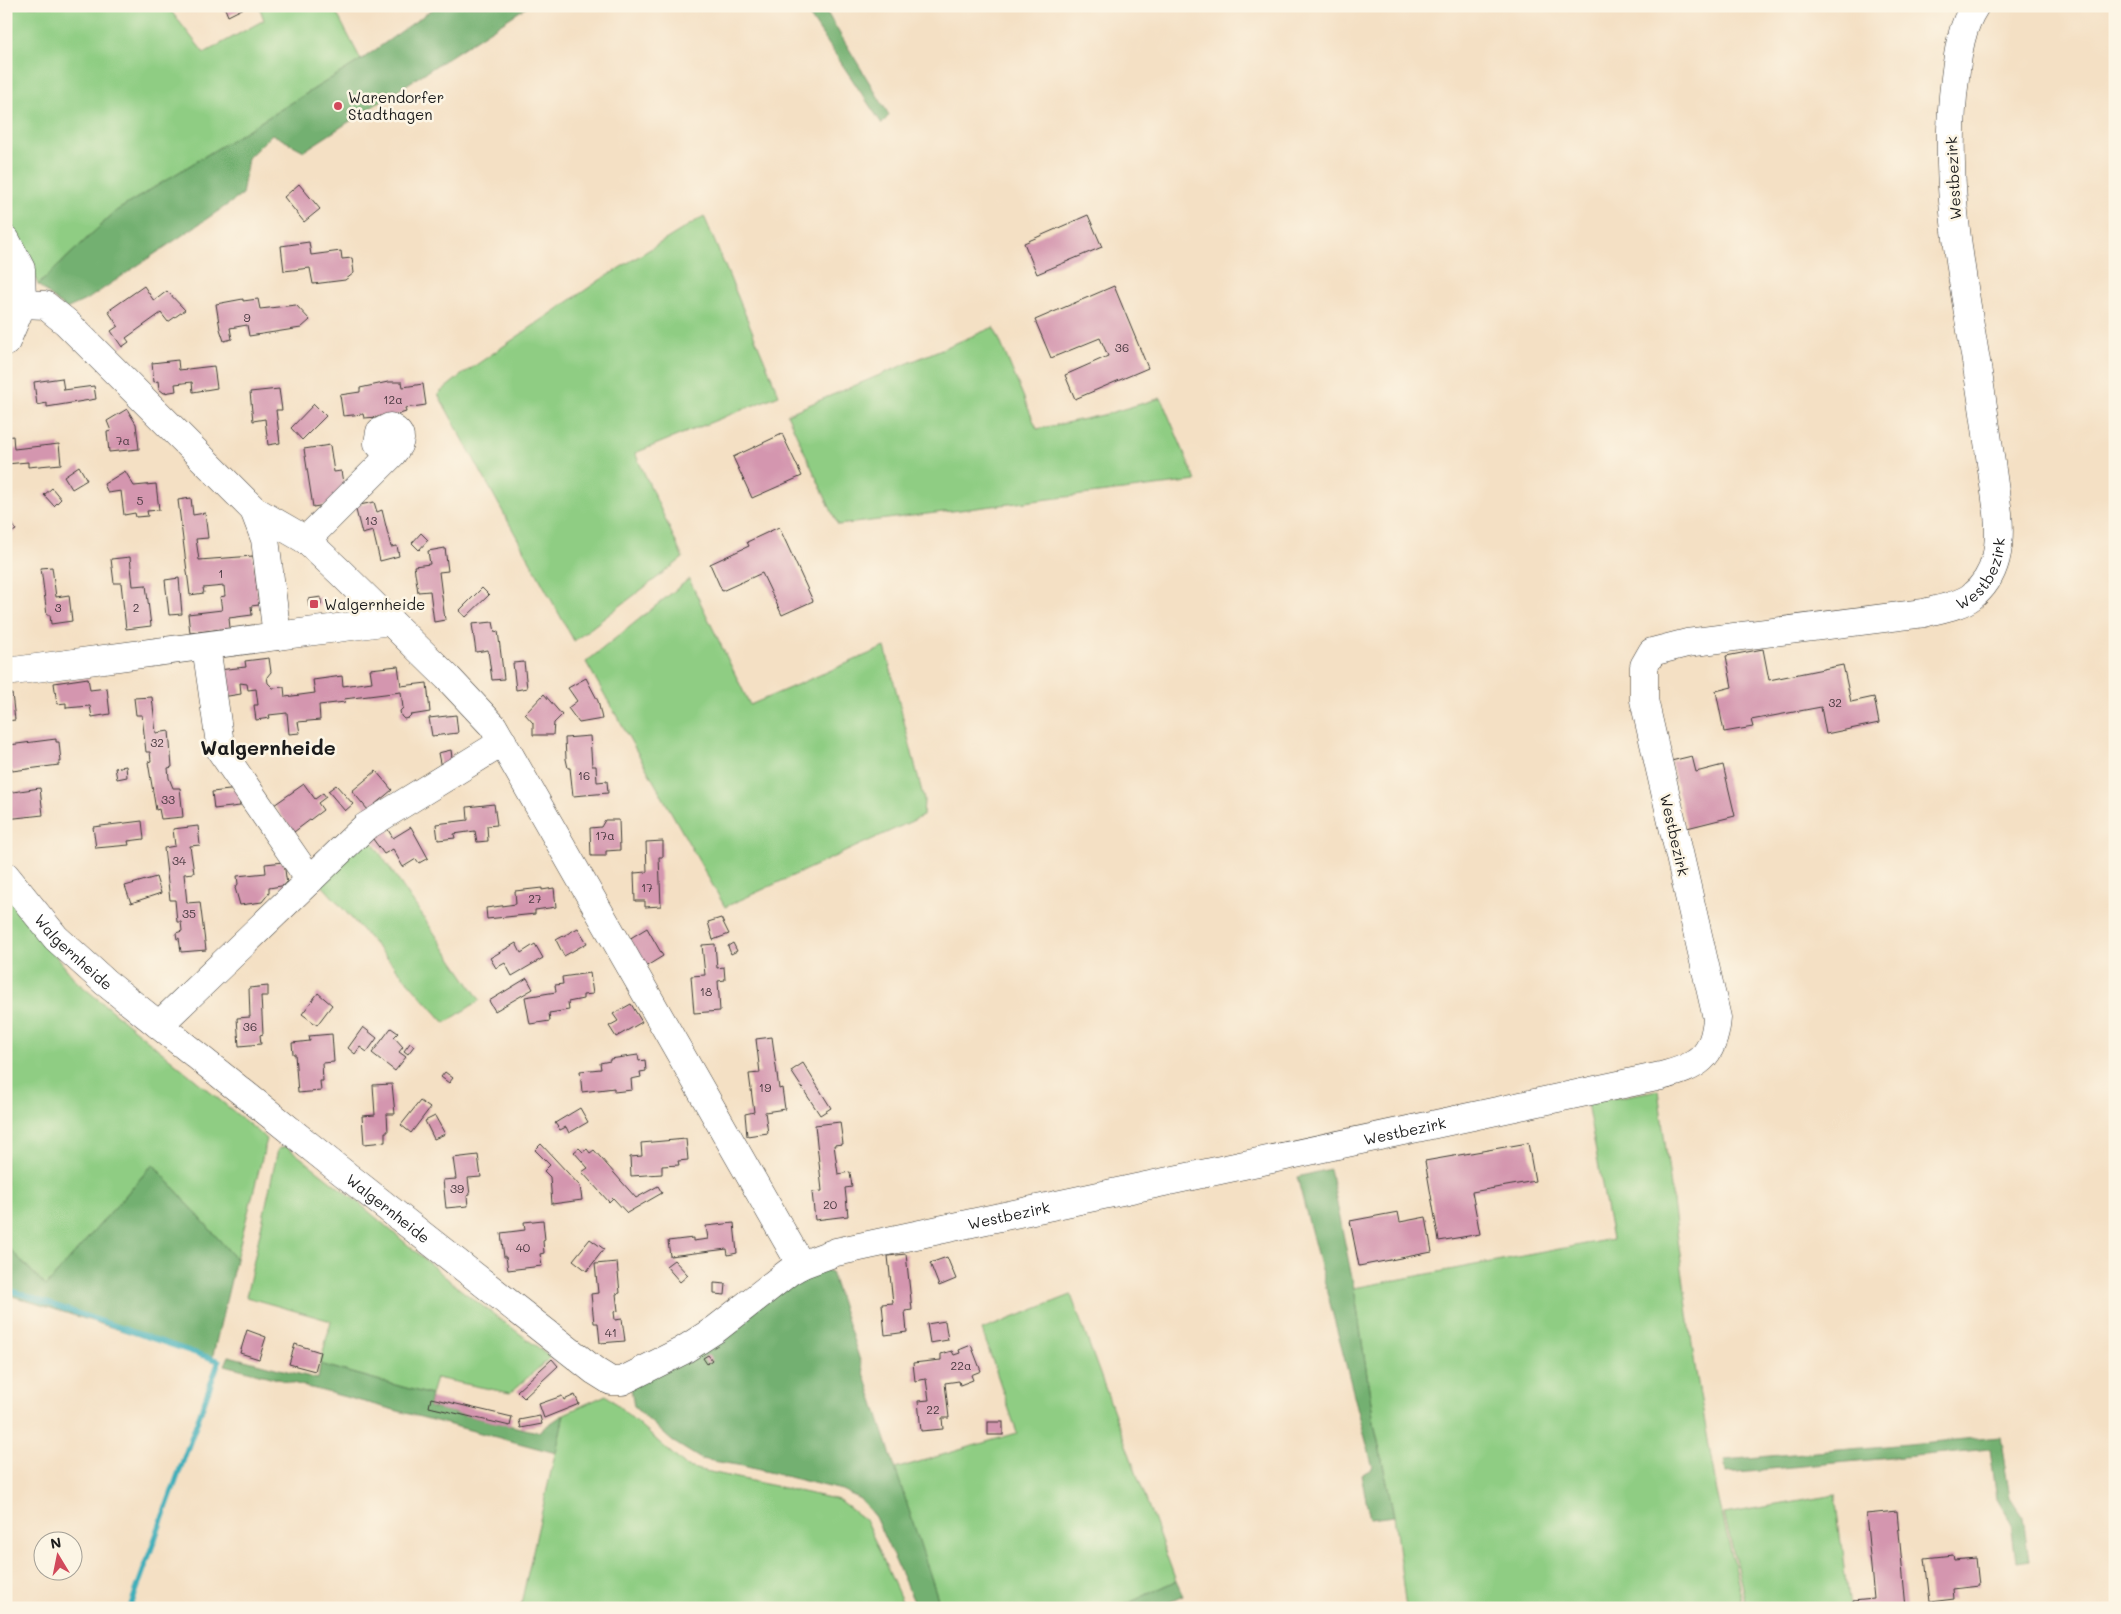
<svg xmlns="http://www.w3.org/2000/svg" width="2121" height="1614" font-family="Mali,sans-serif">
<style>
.green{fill:#8fcd83;stroke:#567450}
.forest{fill:#73b071;stroke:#486646}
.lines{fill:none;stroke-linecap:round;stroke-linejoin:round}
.stream{stroke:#3fafba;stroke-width:5.5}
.building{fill:#d496af}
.minor-casing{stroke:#3c3935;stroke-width:29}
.minor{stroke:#fff;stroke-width:28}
.poi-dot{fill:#d1495b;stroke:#fcf5e5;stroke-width:2}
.labels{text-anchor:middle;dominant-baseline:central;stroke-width:5;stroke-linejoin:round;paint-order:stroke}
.number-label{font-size:12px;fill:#4a3a41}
.poi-label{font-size:15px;fill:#1c1c1c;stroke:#fcf5e5;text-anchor:start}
.street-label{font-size:15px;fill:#1c1c1c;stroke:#fcf5e5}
.district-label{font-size:20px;font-weight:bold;fill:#1c1c1c;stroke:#fcf5e5}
</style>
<rect width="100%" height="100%" fill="#fcf5e5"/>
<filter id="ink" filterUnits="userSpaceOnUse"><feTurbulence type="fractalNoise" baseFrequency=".02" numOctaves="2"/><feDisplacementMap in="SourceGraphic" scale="10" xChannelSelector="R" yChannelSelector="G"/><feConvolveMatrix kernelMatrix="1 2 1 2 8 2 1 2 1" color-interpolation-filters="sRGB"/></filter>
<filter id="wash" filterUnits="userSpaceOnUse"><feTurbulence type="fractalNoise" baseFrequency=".0096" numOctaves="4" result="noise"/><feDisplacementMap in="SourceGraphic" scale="20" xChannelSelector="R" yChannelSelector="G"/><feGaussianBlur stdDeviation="1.12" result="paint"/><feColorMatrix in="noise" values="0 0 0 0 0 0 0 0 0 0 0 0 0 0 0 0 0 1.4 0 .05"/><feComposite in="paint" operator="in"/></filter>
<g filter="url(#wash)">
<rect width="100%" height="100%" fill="#f4e0c4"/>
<g class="green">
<path d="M15 6H167L204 53 264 20 259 6H333L361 60 116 211 38 285 31 265 6 214V12Z"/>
<path d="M704 216 779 395 635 453 683 558 574 641 438 394 460 376 600 280Z"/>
<path d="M994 327 1037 429 1103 415 1161 398 1196 481 838 525 787 414Z"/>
<path d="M689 579 750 705 885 647 924 800 923 816 725 907 586 662Z"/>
<path d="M368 836 480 1000 445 1023 320 883Z"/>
<path d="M6 895 77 982 267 1139 236 1259 153 1164 46 1286 6 1245Z"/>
<path d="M1658 1090 1695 1366 1717 1492 1744 1608H1406L1394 1516 1374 1423 1354 1288 1612 1239 1587 1103Z"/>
<path d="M286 1146 360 1204 457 1287 551 1357 510 1393 436 1378 431 1395 320 1364 331 1321 246 1297 278 1149Z"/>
<path d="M1071 1295 1176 1581 1118 1608H941L895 1469 1017 1433 982 1330Z"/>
<path d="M606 1395 687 1467 839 1500 866 1521 905 1608H520L564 1414Z"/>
<path d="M1835 1495 1849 1608H1747L1724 1514Z"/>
</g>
<g class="forest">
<path d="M437 6H528L304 151 272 134 248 158 242 195 88 299 66 309 38 285 116 211 361 60Z"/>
<path d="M803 6H823L889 115 882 124Z"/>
<path d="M153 1164 236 1259 212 1359 6 1294V1245L46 1286Z"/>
<path d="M1330 1169 1354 1288 1374 1423 1394 1516 1370 1519 1361 1475 1373 1468 1297 1177Z"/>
<path d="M815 1266 831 1272 941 1608H917L875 1517 860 1499 842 1490 743 1466 701 1459 672 1441 634 1407 631 1388Z"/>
<path d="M229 1356 318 1379 320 1364 431 1395 429 1407 538 1432 564 1414 556 1453 225 1365Z"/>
<path d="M2000 1436 2010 1498 2023 1518 2029 1561 2016 1563 2011 1523 1997 1499 1990 1449 1726 1473 1724 1460Z"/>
<path d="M1176 1581 1183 1596 1157 1608H1118Z"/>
</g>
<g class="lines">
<path class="stream" d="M6 1289 219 1361 130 1608"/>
</g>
<g id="blocks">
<g class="building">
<path d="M224 6H248L228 16Z"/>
<path d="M299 184 320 209 304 222 284 197Z"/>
<path d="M1088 215 1102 247 1037 274 1024 243Z"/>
<path d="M309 242 311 255 341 251 342 259 352 258 354 273 345 280 313 284 310 268 284 271 281 246Z"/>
<path d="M144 286 154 301 167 291 185 310 168 322 161 313 126 338 129 342 122 347 111 331 118 326 108 311Z"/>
<path d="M1114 286 1148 368 1075 399 1065 375 1108 356 1100 338 1051 358 1035 320Z"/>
<path d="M243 299V301L258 299 260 309 296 305 310 320 301 328 249 336 247 325 230 328 232 339 224 341 220 329 216 304Z"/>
<path d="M178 360 179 370 214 366 217 388 193 392 192 382 175 384 176 391 164 393 159 389 158 381 154 382 152 363Z"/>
<path d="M62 378 64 390 94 386 96 399 47 407V403L37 405 34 382Z"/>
<path d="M388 382H402L403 387 423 384 426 405 405 408 406 412 393 416 364 418 363 414 343 416 340 395 360 392V388Z"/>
<path d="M279 389 282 410H276L280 443 268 445 265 419 253 421 250 392Z"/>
<path d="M314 404 326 416 302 440 291 428Z"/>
<path d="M127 409 136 424 139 449 109 452 107 432 111 431 107 421Z"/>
<path d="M782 434 802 476 752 498 733 457Z"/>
<path d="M13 436 14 449 59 444 61 464 28 467V462L6 464V437Z"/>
<path d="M330 445 334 472 341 471 345 494 338 503 313 507 304 449Z"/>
<path d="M79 466 87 480 72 489 64 476Z"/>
<path d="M125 471 134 486 156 484 159 510 147 511 148 516 136 517 135 513 124 515 121 491 108 493 104 484Z"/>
<path d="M52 488 61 499 54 506 44 495Z"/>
<path d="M191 498 193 515 205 513 208 538 196 539 199 560 253 556 259 605 251 606 252 615 229 618 230 628 190 633 188 614 222 610 220 597 225 596 224 586 203 588 204 593 190 595 178 500Z"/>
<path d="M374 502 377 512 382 510 391 547 397 546 399 556 380 561 373 531 362 534 355 506Z"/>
<path d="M12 523 16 530 7 535 6 527Z"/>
<path d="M779 527 813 601 782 615 762 573 722 591 710 564 749 546 747 542Z"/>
<path d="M421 533 428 540 419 550 412 543Z"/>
<path d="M445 548 448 571 439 572 445 620 434 622 430 591 418 592 414 566 430 564 428 551Z"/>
<path d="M130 557 133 586 146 585 151 626 126 629 121 583H114L111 559Z"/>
<path d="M52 567 56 597 69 595 72 621 51 624 50 615H47L41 568Z"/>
<path d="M179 578 182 614 169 615 165 580Z"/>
<path d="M482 588 489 595 466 617 459 611Z"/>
<path d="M321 597V605L309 607 308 599Z"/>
<path d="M493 622 495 632 498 631 504 679 492 680 488 650 476 652 472 624Z"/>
<path d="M1763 649 1769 680 1843 665 1851 702 1874 697 1879 723 1826 734 1821 707 1751 720 1753 727 1724 732 1716 691 1732 687 1726 656Z"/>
<path d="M269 658 271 672 267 677 268 683 273 688 284 687 285 697 315 693 313 680 342 676 343 686 372 682 370 669 398 666 401 686 427 683 430 712 411 715 408 718 404 719 401 716 400 711 403 708 401 692 344 699 345 702 319 705 320 720 298 722 300 733 289 734 287 713 269 715 270 718 256 720 254 705H258L256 689 248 690 247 684 240 683 241 694 222 697 218 670 246 667 245 661Z"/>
<path d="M524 662 527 688 516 690 513 663Z"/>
<path d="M88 678 90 690 107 688 110 714 92 717 90 706 66 708V703L57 704 54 683Z"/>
<path d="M586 678 598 701 602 719 579 723 568 708 577 701 568 688Z"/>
<path d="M6 694H12L15 720 6 721Z"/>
<path d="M544 694 562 715 554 723 553 735H533V723L525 714Z"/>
<path d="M152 697 156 733 169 731 172 767 168 768 169 778 173 788H180L183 817 161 819 159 809 156 810 148 762 151 761 150 752H146L142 715H136L134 698Z"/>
<path d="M456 715 458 733 432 736 429 718Z"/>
<path d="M590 736 592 766H596L597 782 607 781 608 793 573 796 570 768H568L566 759 565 738Z"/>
<path d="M56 739V742H59L61 762H59V765L12 771V768H10L7 748H10L9 745Z"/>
<path d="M451 750 453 766 441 768 438 753Z"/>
<path d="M1692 756 1696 772 1723 765 1735 816 1687 828 1671 761Z"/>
<path d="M126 766 127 777 117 779 115 768Z"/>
<path d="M376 771 392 790 368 810 352 791Z"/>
<path d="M304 784 315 799 323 793 326 797 318 803 323 810 294 832 274 805Z"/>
<path d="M336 785 353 804 345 811 328 791Z"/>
<path d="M40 788 43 815 6 819V793Z"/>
<path d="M238 789 240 806 214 809 212 792Z"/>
<path d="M494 804 497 825 487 826 488 841 477 842 475 831 454 834 455 838 438 840 436 824 468 820 467 807Z"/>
<path d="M605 820H619L620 850 606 851V856H591L590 828 601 827Z"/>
<path d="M142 821 144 839 128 841 129 845 96 848 93 827Z"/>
<path d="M385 825 393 838 411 827 428 858 419 863 416 859 403 867 393 849 384 854 370 835Z"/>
<path d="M198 826 200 845 190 846 194 873 184 874 187 903 200 902 206 950 181 952 179 938 177 939 176 933 182 931 181 922H177L175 900H170L164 848 175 846 173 829Z"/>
<path d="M663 841V857H659L661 906 645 907V901H635L634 873 647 872 646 842Z"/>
<path d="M284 862 287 885 269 888V893L262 902 240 905 235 888 238 884 237 876 266 873 265 864Z"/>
<path d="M156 877 161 893 131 903 125 886Z"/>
<path d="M542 888V890L554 888 556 907 535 910V914L487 919 486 908 516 904 515 891Z"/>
<path d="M721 918 729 934 713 940 708 922Z"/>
<path d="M578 928 587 943 564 956 556 940Z"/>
<path d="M647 928 663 956 645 967 629 939Z"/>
<path d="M516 943 521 953 535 944 543 958 512 976 505 963 496 968 490 958Z"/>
<path d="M733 943 737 951 731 954 728 946Z"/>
<path d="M715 944 717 968 724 967 725 980 718 981 720 1011 694 1013 691 976 705 975 702 945Z"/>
<path d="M590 973 593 994 583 995V999L568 1002 569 1010 549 1013 550 1021 530 1024 525 997 556 992 555 985 563 984 562 977Z"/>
<path d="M527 978 533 989 495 1011 489 1001Z"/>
<path d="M268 986V996H261L263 1034 260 1035 261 1044 239 1046 237 1018 250 1017 249 988Z"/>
<path d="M318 993 332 1005 317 1025 302 1014Z"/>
<path d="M631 1004 642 1022 616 1037 609 1026 618 1021 613 1014Z"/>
<path d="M363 1027 377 1038 367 1052 360 1047 355 1054 348 1048Z"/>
<path d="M391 1028 398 1033 394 1037 403 1047 399 1052 406 1057 395 1071 372 1053Z"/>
<path d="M332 1034 334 1062 322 1063 323 1081H320L321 1091 298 1093 295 1054H293L292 1043 310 1041 309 1036Z"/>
<path d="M772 1037 779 1089 782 1088 785 1109 765 1112 768 1133 747 1136 745 1114 754 1112 749 1074 760 1073 756 1039Z"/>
<path d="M410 1043 414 1046 408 1054 404 1051Z"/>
<path d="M638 1055 639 1061 645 1060 646 1071 640 1072 641 1077 631 1079 632 1090 614 1092V1088L582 1092 580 1071 601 1069 600 1063 610 1061V1059Z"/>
<path d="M803 1063 831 1108 820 1115 791 1071Z"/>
<path d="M445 1072 453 1078 449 1083 441 1077Z"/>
<path d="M392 1084 395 1114H387L388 1132H385V1142L364 1144 362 1116 375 1115 373 1085Z"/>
<path d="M420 1101 430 1108 411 1133 401 1125Z"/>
<path d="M580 1108 588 1122 569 1133 566 1127 560 1130 555 1123Z"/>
<path d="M435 1116 445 1134 434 1139 425 1121Z"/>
<path d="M840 1122 843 1144 834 1145 838 1174 850 1172 852 1187 845 1188 848 1216 815 1220 812 1192 822 1191 815 1125Z"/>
<path d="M686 1139 688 1160 678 1161 679 1165 662 1166V1174L631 1176 630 1157 642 1156 641 1143Z"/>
<path d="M1528 1143 1535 1181 1472 1192 1480 1234 1439 1241 1425 1161Z"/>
<path d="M541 1144 580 1186 582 1200 552 1204 550 1177 544 1171 550 1165 535 1150Z"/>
<path d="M579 1148 583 1152 587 1149 590 1153 594 1150 636 1198 658 1186 662 1193 627 1213 613 1198 609 1202 582 1172 588 1168 574 1152Z"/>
<path d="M478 1155 481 1177 468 1178 470 1195 467 1196 468 1206 446 1208 443 1180 456 1179 453 1158Z"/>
<path d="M1398 1212 1400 1222 1426 1217 1432 1252 1359 1266 1350 1221Z"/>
<path d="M543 1220 545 1240 543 1241 544 1253 540 1254 542 1266 508 1270 506 1257H504L501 1233 525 1230 524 1222Z"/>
<path d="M734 1223 737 1253 728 1255 727 1249 670 1256 668 1241 693 1238V1241L708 1239 706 1226Z"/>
<path d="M590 1239 604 1249 587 1271 573 1260Z"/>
<path d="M906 1254 912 1310 905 1311 907 1332 885 1335 882 1304 893 1303 888 1256Z"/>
<path d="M947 1257 956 1279 939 1286 930 1263Z"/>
<path d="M674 1260 688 1275 680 1282 666 1266Z"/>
<path d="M617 1262 620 1293 616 1294 618 1311 614 1312 615 1320 622 1319 625 1341 600 1343 598 1323H594L591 1294 598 1293 595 1264Z"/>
<path d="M714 1283 726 1284 725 1295 714 1294Z"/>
<path d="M945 1321 948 1340 930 1343 927 1324Z"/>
<path d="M247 1330 266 1337 259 1359 240 1353Z"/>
<path d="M295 1344 320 1352 315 1371 289 1364Z"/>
<path d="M971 1345 981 1371 971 1375 973 1380 960 1385 959 1381 945 1383 949 1418H942L943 1429 921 1431 918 1401 929 1400 926 1379 915 1381 913 1363 941 1360V1354L952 1351 954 1355 960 1353 959 1350Z"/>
<path d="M708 1355 712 1360 707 1364 703 1358Z"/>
<path d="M552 1359 558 1366 524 1398 517 1391Z"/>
<path d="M575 1395 579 1404 544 1418 539 1404 562 1396 564 1400Z"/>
<path d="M431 1398 512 1417 510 1426 429 1407Z"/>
<path d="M540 1416 542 1424 521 1428 519 1420Z"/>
<rect x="988" y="1422" width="15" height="13"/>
<path d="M1897 1511 1906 1608H1854L1853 1601 1874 1599 1866 1514Z"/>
<path d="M1953 1555 1954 1560 1976 1558 1979 1586 1953 1589 1954 1599 1930 1602 1925 1558Z"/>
</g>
</g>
</g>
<g filter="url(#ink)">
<use href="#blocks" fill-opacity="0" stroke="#3c3935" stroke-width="1"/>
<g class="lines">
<g class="minor-casing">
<g id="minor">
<path d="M6 240 21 269 22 304 6 342"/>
<path d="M22 304 45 305 66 322 254 510 306 540 340 572 448 678 493 726 801 1265"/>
<path d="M254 510 265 539 277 636"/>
<path d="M306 540 392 454C401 443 405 435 390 427L380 432 378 443 384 450 392 454"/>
<path d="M206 646 221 751 310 880"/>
<path d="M6 672 390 621"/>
<path id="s1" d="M6 876 56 938 105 982 332 1164 595 1371 611 1381H622L682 1351 716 1329 789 1272 801 1265 836 1252 1661 1076C1697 1067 1714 1058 1717 1018L1644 700V666L1652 652 1687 643 1924 613C1938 609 1959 606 1971 597 1998 576 2001 544 1998 513 1991 465 1985 416 1977 367 1961 269 1942 178 1955 78 1958 53 1961 27 1975 6"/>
<path d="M159 1025 365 827 503 742"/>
</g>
</g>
<use href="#minor" class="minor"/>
</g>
</g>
<g class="poi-dot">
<circle cx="338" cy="106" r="5"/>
<rect x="309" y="599" width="10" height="10" rx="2.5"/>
</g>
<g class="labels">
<g class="number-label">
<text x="247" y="317">9</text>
<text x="1122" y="347">36</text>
<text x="393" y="399">12a</text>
<text x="123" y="440">7a</text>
<text x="140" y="500">5</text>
<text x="371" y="520">13</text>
<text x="221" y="573">1</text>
<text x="58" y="607">3</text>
<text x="136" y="607">2</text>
<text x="1835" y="702">32</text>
<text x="157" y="742">32</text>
<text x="584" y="775">16</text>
<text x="168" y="799">33</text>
<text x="605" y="835">17a</text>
<text x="179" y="860">34</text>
<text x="647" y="887">17</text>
<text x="535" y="898">27</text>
<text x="189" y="913">35</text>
<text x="706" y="991">18</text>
<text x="250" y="1026">36</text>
<text x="765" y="1087">19</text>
<text x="457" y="1188">39</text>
<text x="830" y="1204">20</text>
<text x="523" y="1247">40</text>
<text x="611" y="1332">41</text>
<text x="961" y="1365">22a</text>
<text x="933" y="1409">22</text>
</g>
<g class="poi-label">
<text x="348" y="97">Warendorfer<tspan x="348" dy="17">Stadthagen</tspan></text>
<text x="324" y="604">Walgernheide</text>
</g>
<g class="street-label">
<text transform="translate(1953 178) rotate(-93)">Westbezirk</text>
<text stroke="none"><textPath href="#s1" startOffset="2712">Westbezirk</textPath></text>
<text transform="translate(1675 835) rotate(77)">Westbezirk</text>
<text stroke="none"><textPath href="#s1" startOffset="102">Walgernheide</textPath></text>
<text stroke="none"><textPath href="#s1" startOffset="1634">Westbezirk</textPath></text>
<text stroke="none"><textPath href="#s1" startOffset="508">Walgernheide</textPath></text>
<text stroke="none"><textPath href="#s1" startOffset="1229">Westbezirk</textPath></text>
</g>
<g class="district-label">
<text x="268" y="747">Walgernheide</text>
</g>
</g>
<rect width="2121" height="1614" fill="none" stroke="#fcf5e5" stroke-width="25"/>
<g transform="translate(58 1556) rotate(350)"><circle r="24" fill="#fcf5e5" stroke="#a29e95"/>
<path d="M0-4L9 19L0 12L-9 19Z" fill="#d1495b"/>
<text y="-8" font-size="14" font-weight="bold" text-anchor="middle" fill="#1c1c1c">N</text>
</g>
</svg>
